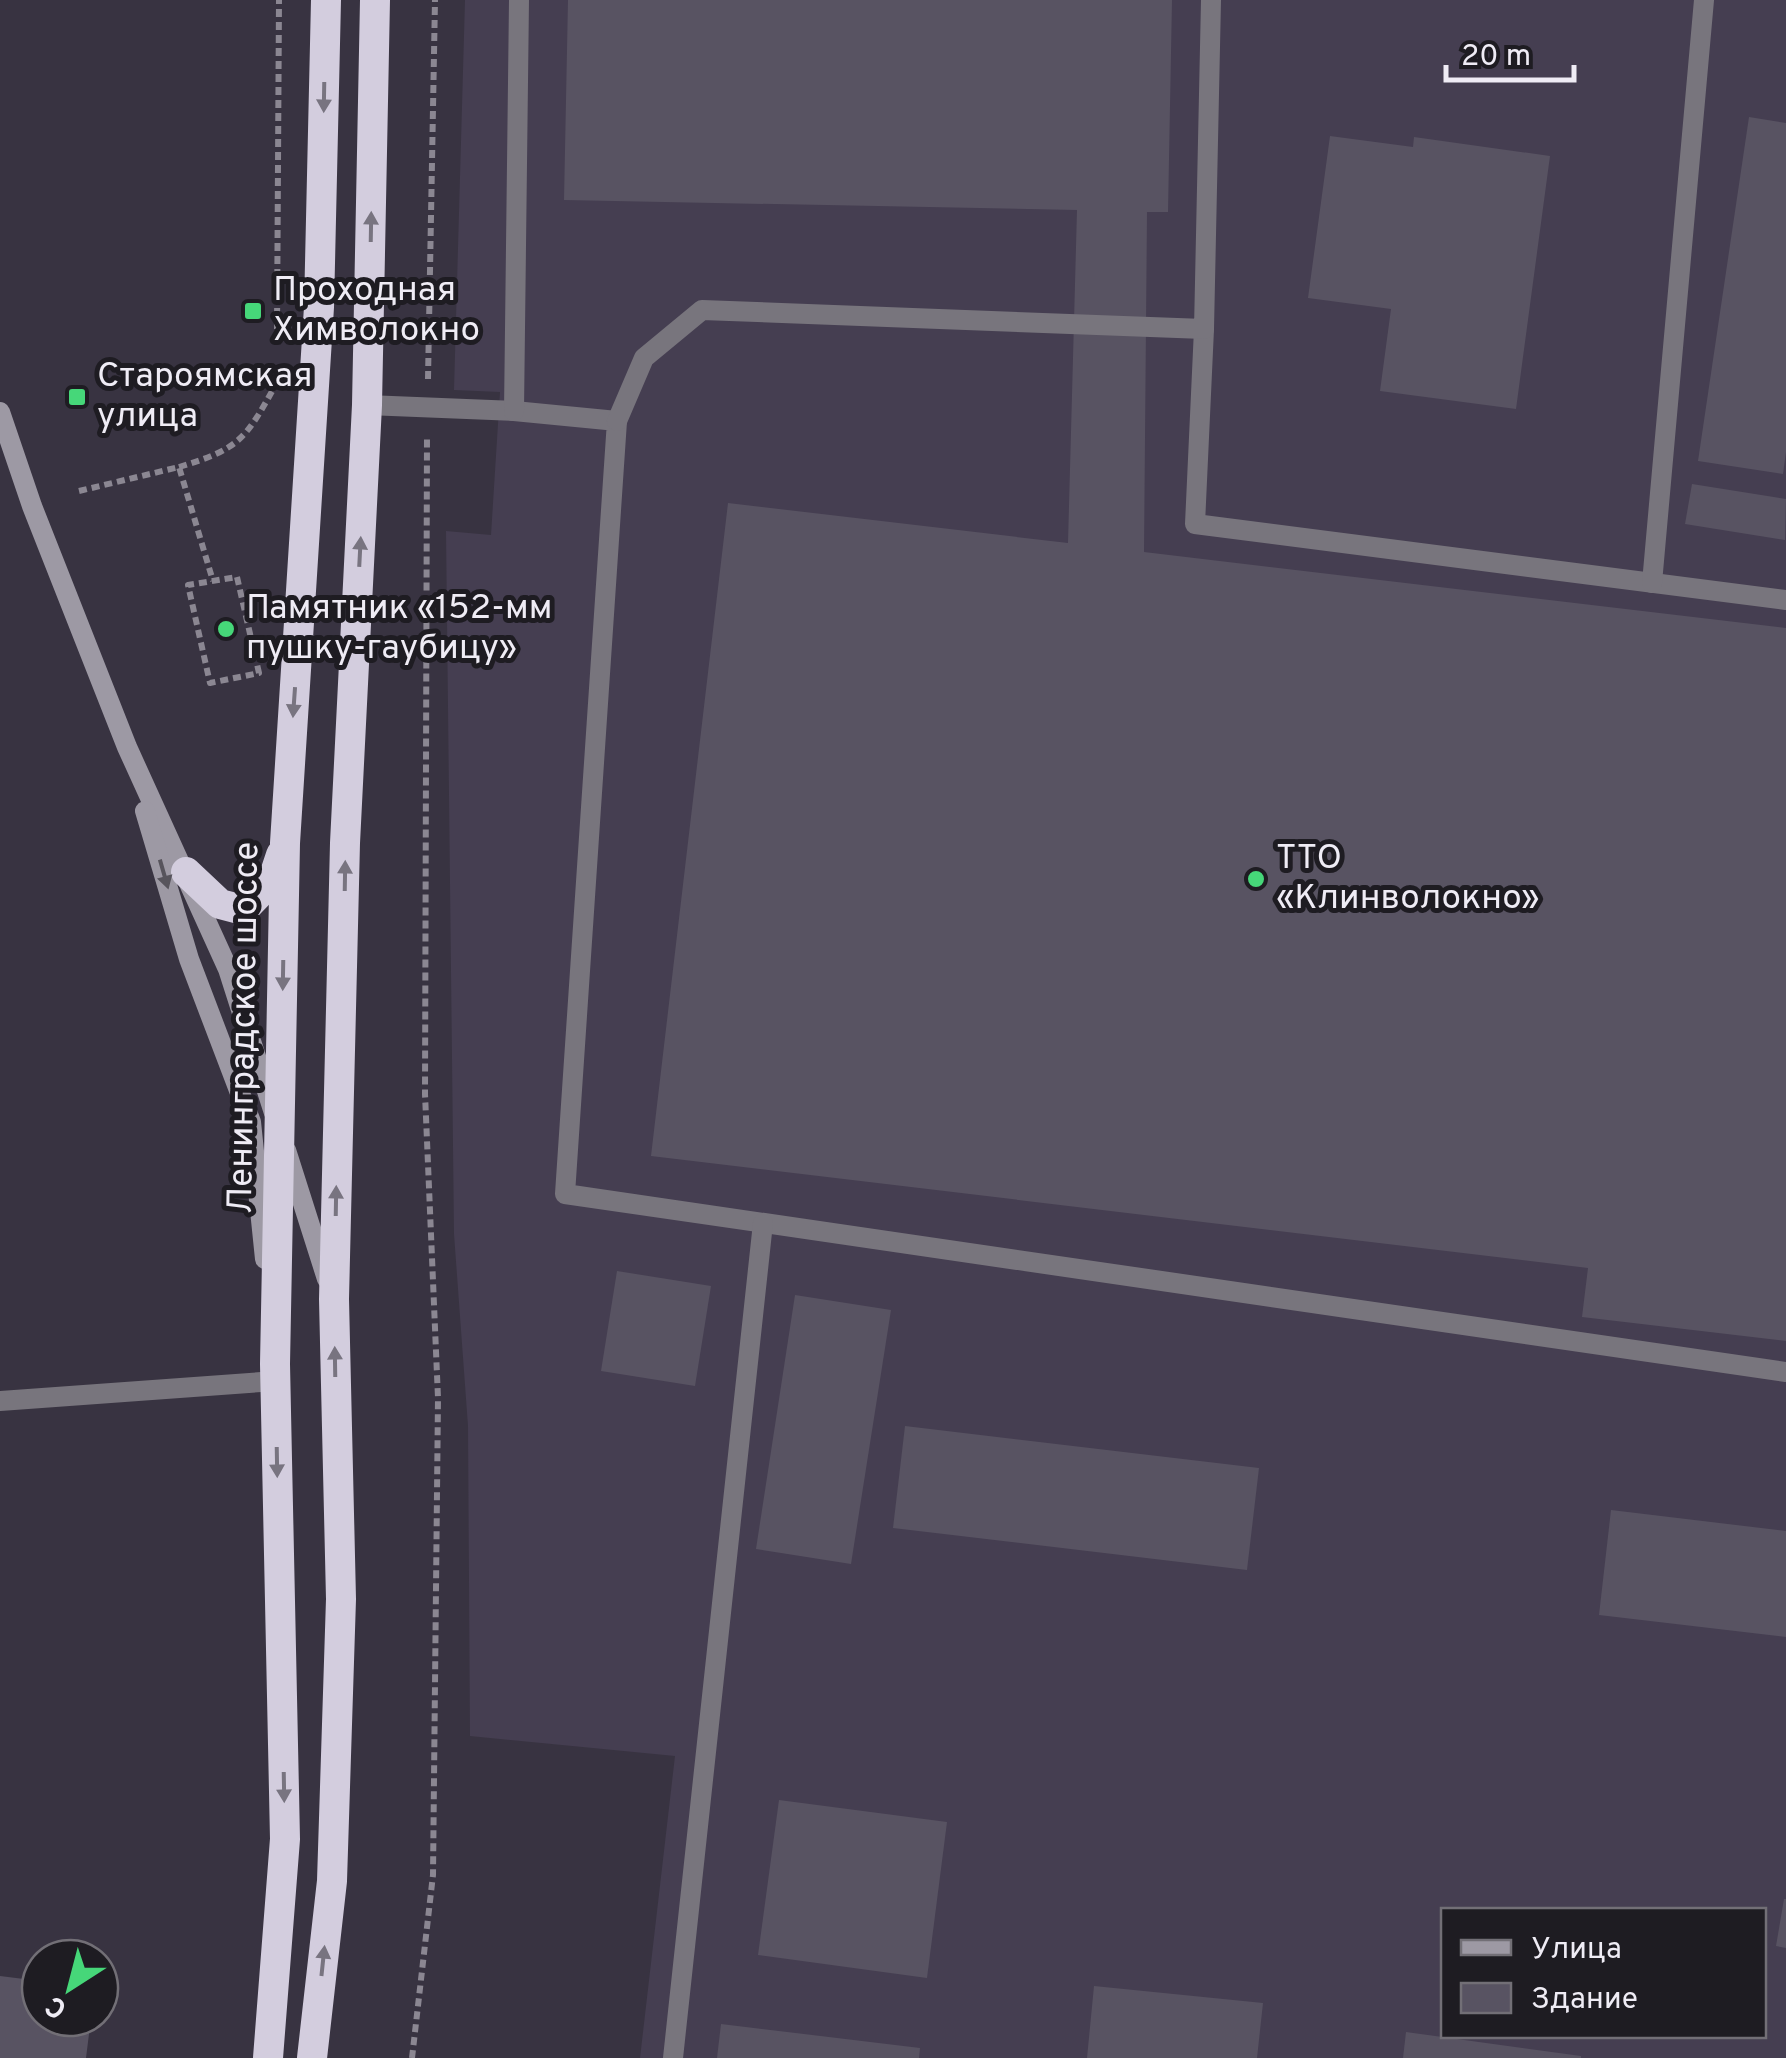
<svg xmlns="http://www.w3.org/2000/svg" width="1786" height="2058" font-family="Overpass,sans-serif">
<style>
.built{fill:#453e51;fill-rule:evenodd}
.building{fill:#585362}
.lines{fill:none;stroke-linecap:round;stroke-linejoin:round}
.path{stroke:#8b8792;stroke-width:6;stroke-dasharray:8 5;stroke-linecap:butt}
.lane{stroke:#78757d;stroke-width:20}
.secondary{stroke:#9d99a4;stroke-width:20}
.highway{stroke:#d3cdde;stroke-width:30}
.oneway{fill:#787480}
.oneway2{fill:#57545c}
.poi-dot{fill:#46d779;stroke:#1e1c22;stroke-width:4}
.labels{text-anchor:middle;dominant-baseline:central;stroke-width:10;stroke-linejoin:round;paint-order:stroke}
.poi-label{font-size:35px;fill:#efecf5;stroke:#1e1c22;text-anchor:start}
.street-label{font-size:35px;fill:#efecf5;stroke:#1e1c22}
</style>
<rect width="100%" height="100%" fill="#383341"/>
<path class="built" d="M465 0H1786V2058H640L675 1756 470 1736 468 1426 454 1234 446 531 491 535 500 392 454 390ZM1444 1910H1764V2036H1444Z"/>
<g class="building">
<path d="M568 0H1172L1168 212H1147L1144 552 1786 628V1341L1582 1317 1588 1268 651 1156 728 503 1068 543 1077 210 564 200Z"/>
<path d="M1749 117 1786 123V452L1783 474 1698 461Z"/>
<path d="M1330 136 1413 147 1414 137 1550 156 1516 409 1380 391 1391 309 1308 298Z"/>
<path d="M1692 484 1786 499 1785 540 1685 524Z"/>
<path d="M617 1271 711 1286 695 1386 601 1371Z"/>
<path d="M795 1295 891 1310 851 1564 756 1549Z"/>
<path d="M905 1426 1259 1468 1247 1570 893 1528Z"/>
<path d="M1611 1510 1786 1531V1637L1599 1615Z"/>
<path d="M779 1800 947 1822 927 1978 758 1955Z"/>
<path d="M1784 1899H1786V1948L1776 1946Z"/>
<path d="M0 1976 40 1981V2018H91L86 2058H0Z"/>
<path d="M1094 1986 1263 2003 1257 2058H1087Z"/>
<path d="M721 2024 920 2048 919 2058H717Z"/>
<path d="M1406 2032 1581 2056V2058H1403Z"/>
</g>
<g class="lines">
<g class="path">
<path d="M277 329 279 0"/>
<path d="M428 379 435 0"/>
<path d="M179 467C239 449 245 440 275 386"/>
<path d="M79 491 179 467 213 581"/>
<path d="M237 577 259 673 210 683 188 585Z"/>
<path d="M412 2058 433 1875 438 1398 425 1094 427 436"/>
</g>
<g class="lane">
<path d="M1204 329 1195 524 1786 600"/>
<path d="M367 405 514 411 617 421 565 1194 1786 1372"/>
<path d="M514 411 519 0"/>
<path d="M617 421 644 358 702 310 1204 329 1211 0"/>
<path d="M1652 583 1704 0"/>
<path d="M0 1401 276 1381"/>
<path d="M673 2058 763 1223"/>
</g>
<g class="secondary">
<path d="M0 412 32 506 127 747 228 969 274 1113"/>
<path d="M145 811 189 959 251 1122 265 1259"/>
<path d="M286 1150 327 1279"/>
</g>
<g class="highway">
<path d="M186 872 220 904 243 910 273 879 281 855"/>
<path d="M268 2058 285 1839 275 1364 285 843 319 307 326 0"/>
<path d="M312 2058 332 1881 341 1599 334 1299 345 843 367 405 375 0"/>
</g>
</g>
<defs><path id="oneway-solid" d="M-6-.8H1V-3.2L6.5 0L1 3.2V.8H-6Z" transform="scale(2.5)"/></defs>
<g class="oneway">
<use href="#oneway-solid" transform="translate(324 97) rotate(91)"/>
<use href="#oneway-solid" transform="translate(371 227) rotate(-89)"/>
<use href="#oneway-solid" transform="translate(360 552) rotate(-87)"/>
<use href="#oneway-solid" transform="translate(294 702) rotate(94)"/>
<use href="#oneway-solid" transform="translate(345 876) rotate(-89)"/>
<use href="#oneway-solid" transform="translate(283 975) rotate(91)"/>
<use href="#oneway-solid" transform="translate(336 1201) rotate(-89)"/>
<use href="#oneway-solid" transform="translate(335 1362) rotate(-91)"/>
<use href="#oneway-solid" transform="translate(277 1462) rotate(89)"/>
<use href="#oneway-solid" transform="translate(284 1787) rotate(89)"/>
<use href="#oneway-solid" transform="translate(323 1961) rotate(-84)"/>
</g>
<use class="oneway2" href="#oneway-solid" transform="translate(164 874) rotate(74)"/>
<g class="poi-dot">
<rect x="243" y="301" width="20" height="20" rx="5"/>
<rect x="67" y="387" width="20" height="20" rx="5"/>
<circle cx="226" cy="629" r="10"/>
<circle cx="1256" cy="879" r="10"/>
</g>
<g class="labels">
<g class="poi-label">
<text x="273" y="291">Проходная<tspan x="273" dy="40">Химволокно</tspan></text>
<text x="97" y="377">Староямская<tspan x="97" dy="40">улица</tspan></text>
<text x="246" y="609">Памятник «152-мм<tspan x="246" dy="40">пушку-гаубицу»</tspan></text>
<text x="1276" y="859">ТТО<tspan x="1276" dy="40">«Клинволокно»</tspan></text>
</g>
<g class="street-label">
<text transform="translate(245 1028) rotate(-89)">Ленинградское шоссе</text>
</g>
</g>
<rect x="1441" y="1908" width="325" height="130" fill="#1e1c22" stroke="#726f76" stroke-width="2.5"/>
<rect x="1461" y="1940" width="50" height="15" fill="#9d99a4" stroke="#726f76" stroke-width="2.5"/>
<text x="1531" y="1958" font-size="30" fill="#efecf5">Улица</text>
<rect x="1461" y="1983" width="50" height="30" fill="#585362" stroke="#726f76" stroke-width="2.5"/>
<text x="1531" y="2008" font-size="30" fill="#efecf5">Здание</text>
<g transform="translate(70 1988) rotate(216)"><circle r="48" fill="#1e1c22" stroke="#726f76" stroke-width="2.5"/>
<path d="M0-8L18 38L0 25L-18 38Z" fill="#46d779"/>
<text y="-15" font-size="28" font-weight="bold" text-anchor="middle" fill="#efecf5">С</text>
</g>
<path d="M1446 65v15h128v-15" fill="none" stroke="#efecf5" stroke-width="5"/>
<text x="1461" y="65" font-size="30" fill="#efecf5" stroke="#1e1c22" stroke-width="8" paint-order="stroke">20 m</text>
</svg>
